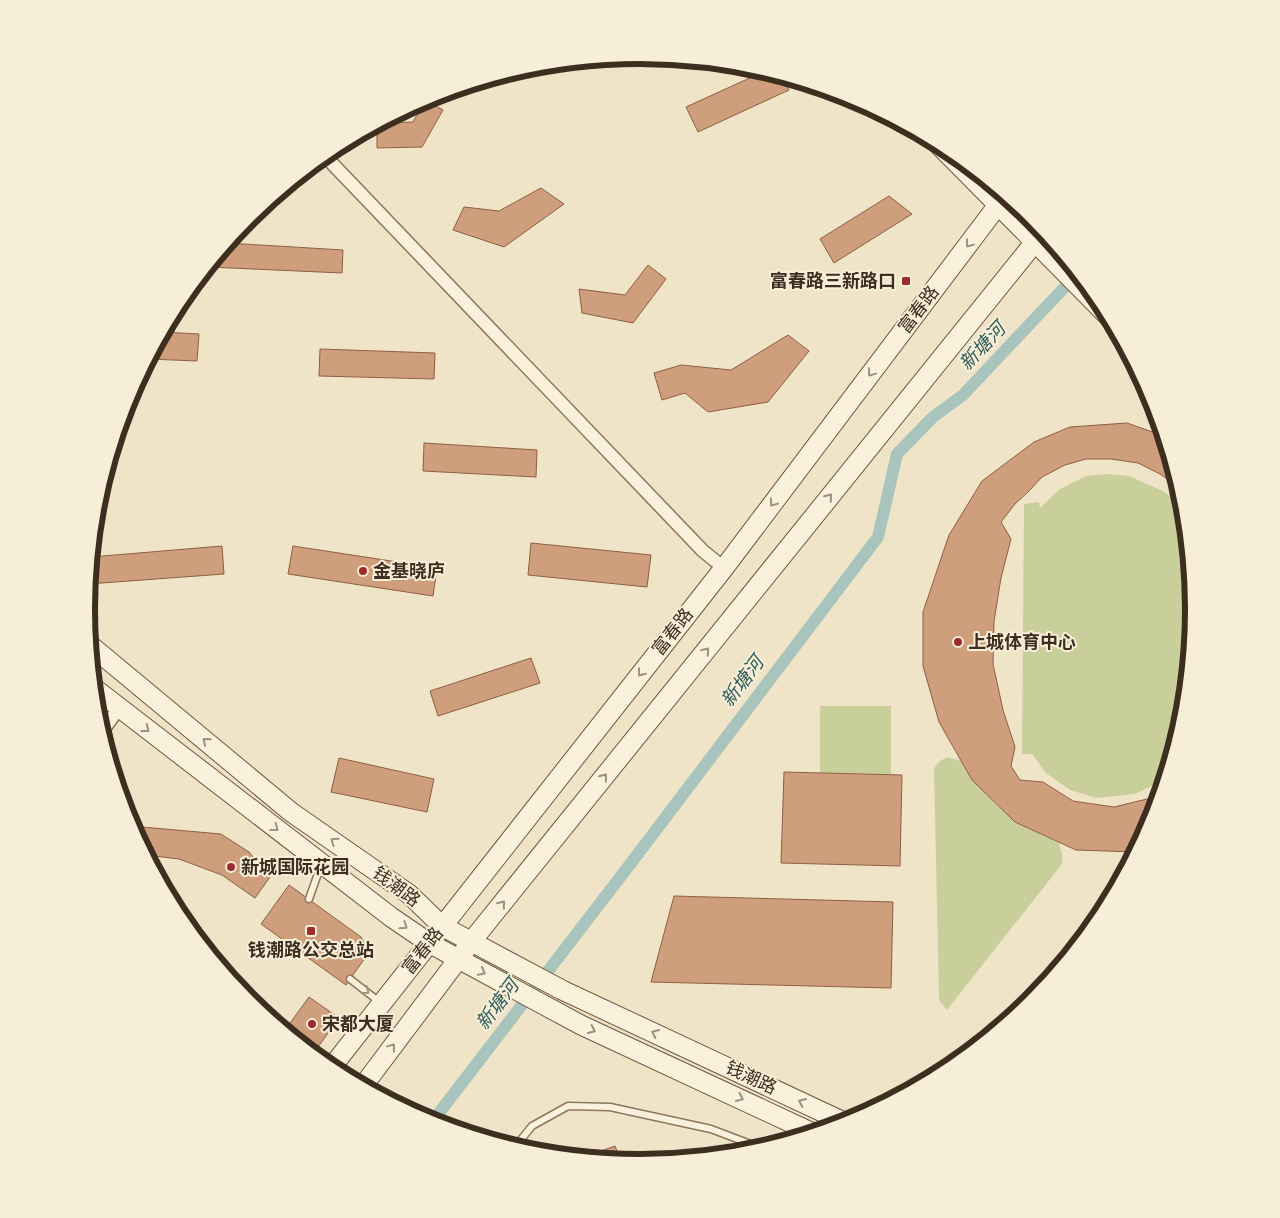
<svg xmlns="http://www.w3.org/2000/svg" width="1280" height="1218" font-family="Spectral,'Noto Sans SC',serif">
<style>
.green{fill:#c9cf9b}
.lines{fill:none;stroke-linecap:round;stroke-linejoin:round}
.canal{stroke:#a9c4bc;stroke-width:12}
.building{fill:#cf9f7d;stroke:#8d5f41}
.service-casing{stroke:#8d765c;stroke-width:9}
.minor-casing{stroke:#8d765c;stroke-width:15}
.secondary-casing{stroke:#6f573f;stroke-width:21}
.service{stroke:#faf1dc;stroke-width:6}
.minor{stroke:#faf1dc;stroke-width:12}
.secondary{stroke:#faf1dc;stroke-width:19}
.oneway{stroke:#9c907e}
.poi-dot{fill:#9e2a2b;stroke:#f7eed8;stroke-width:2}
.labels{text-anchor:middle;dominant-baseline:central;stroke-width:4;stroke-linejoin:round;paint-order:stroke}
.poi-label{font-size:18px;font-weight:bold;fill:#3d2e20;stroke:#f7eed8;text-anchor:start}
.street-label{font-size:18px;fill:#3d2e20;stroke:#f7eed8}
.water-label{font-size:19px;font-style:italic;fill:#2f5d5a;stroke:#f7eed8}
.rim{fill:none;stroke:#3d2e20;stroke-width:6}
</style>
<rect width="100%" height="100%" fill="#f0e4c8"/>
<g class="green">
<path d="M1107 474 1129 476 1163 491 1181 504 1184 510 1194 609 1183 717 1164 780 1135 794 1096 798 1070 790 1046 773 1032 754H1022L1024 504 1039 502 1040 508 1060 489 1086 476Z"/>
<path d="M820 706H891V774L820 773Z"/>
<path d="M947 757 961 761 972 780 1015 822 1059 843 1062 853V864L947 1010 939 1000 934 768 940 761Z"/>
</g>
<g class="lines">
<path class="canal" d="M432 1122 631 863 878 537 897 454 933 417 963 395 1076 275"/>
</g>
<g class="building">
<path d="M765 71 782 76 789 90 698 132 686 107Z"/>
<path d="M425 100 443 110 422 147 377 148V124L381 123 413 122Z"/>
<path d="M541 188 564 204 504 247 453 230 464 207 499 211Z"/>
<path d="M889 196 912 214 834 263 820 239Z"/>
<path d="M227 243 343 250 342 273 208 267Z"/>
<path d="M648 265 666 279 633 323 582 313 579 289 625 295Z"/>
<path d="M163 332 199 334 197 361 148 359Z"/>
<path d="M788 335 809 351 768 402 708 412 685 393 662 400 654 373 681 365 731 370Z"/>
<path d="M320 349 435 353 434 379 319 376Z"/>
<path d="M1127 423 1164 436 1179 487 1160 474 1138 463 1111 459H1086L1065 465 1042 477 1029 491 1015 504 1001 522 1011 539 1001 578 994 621 993 664 1003 710 1015 747 1011 766 1020 780 1043 782 1073 801 1114 807 1151 798 1161 789 1152 821 1136 852 1076 850 1015 822 972 780 939 722 923 666V612L949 535 982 481 1034 442 1070 427Z"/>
<path d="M424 443 537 450 536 477 423 471Z"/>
<path d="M531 543 651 555 647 587 528 575Z"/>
<path d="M222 546 224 574 88 584 91 557Z"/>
<path d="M293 546 437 568 433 596 288 574Z"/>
<path d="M531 658 540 683 438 716 430 691Z"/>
<path d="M339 758 434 779 427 812 331 792Z"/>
<path d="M784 772 902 775 900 866 781 863Z"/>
<path d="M131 826 221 834 249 852 270 877 255 898 222 875 179 859 146 855Z"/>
<path d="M289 885 361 937 365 945V958L346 985 261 924Z"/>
<path d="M674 896 893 902 891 988 651 982Z"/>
<path d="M309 997 339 1018 313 1054 285 1030Z"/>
<path d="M615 1146 621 1161 584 1157Z"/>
</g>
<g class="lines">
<g class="service-casing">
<g id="service">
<path d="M309 899 321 865"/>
<path d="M350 979 381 1003"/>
<path d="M515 1147 532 1126 568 1106 610 1107 711 1129 761 1148"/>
</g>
</g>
<g class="minor-casing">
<g id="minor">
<path d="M324 155 703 551 724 568"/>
<path d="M101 733 119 708"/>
</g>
</g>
<g class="secondary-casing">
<g id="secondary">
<path d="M936 142 1109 317"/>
<path d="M90 645 291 812 409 894 442 926 562 990 846 1123"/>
<path d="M94 688 391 917 429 943 581 1025 813 1133"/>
<path d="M331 1068 724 568 998 205"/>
<path d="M363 1086 471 942 1035 242 1036 222"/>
</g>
</g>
<use href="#service" class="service"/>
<use href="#minor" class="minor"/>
<use href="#secondary" class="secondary"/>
</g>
<defs><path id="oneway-chevron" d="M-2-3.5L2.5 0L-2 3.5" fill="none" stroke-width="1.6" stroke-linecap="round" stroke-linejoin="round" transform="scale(1.25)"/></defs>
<g class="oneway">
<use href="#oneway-chevron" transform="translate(969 244) rotate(127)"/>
<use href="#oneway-chevron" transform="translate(871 373) rotate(127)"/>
<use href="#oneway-chevron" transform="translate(829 497) rotate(-51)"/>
<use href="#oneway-chevron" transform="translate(773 503) rotate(127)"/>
<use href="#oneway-chevron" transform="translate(706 651) rotate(-51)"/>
<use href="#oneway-chevron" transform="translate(641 673) rotate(128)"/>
<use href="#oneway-chevron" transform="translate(146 729) rotate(38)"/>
<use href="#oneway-chevron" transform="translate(206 741) rotate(-140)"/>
<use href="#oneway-chevron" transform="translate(604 777) rotate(-51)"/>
<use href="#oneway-chevron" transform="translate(275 828) rotate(38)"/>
<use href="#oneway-chevron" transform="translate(334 841) rotate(-145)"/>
<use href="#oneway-chevron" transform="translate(502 904) rotate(-51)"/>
<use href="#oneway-chevron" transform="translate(404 926) rotate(35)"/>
<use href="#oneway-chevron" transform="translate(482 972) rotate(28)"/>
<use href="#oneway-chevron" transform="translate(366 991) rotate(36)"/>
<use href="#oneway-chevron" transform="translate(592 1030) rotate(25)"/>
<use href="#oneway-chevron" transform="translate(655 1033) rotate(-155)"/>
<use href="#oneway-chevron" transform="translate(392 1047) rotate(-53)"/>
<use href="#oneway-chevron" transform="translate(740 1098) rotate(25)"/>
<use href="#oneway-chevron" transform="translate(802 1102) rotate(-155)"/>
</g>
<g class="poi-dot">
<rect x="901" y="276" width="10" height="10" rx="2.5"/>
<circle cx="363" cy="571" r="5"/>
<circle cx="958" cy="642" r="5"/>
<circle cx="231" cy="867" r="5"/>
<rect x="306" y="926" width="10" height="10" rx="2.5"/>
<circle cx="312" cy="1024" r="5"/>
</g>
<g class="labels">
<g class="poi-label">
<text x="896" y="281" text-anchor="end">富春路三新路口</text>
<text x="373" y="571">金基晓庐</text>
<text x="968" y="642">上城体育中心</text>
<text x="241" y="867">新城国际花园</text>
<text x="311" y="950" text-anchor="middle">钱潮路公交总站</text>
<text x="322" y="1024">宋都大厦</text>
</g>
<g class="street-label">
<text transform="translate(919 310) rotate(-53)">富春路</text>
<text transform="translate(673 632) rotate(-52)">富春路</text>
<text transform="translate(396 887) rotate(37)">钱潮路</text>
<text transform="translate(423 951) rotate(-52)">富春路</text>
<text transform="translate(751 1078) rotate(25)">钱潮路</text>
</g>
<g class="water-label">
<text transform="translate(983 347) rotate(-47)">新塘河</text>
<text transform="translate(743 682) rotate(-53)">新塘河</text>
<text transform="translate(498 1005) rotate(-53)">新塘河</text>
</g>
</g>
<path d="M0 0H1280V1218H0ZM95 609a545 545 0 1 1 1090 0a545 545 0 1 1-1090 0Z" fill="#f7eed8" fill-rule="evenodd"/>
<path class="rim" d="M95 609a545 545 0 1 1 1090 0a545 545 0 1 1-1090 0Z"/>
</svg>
